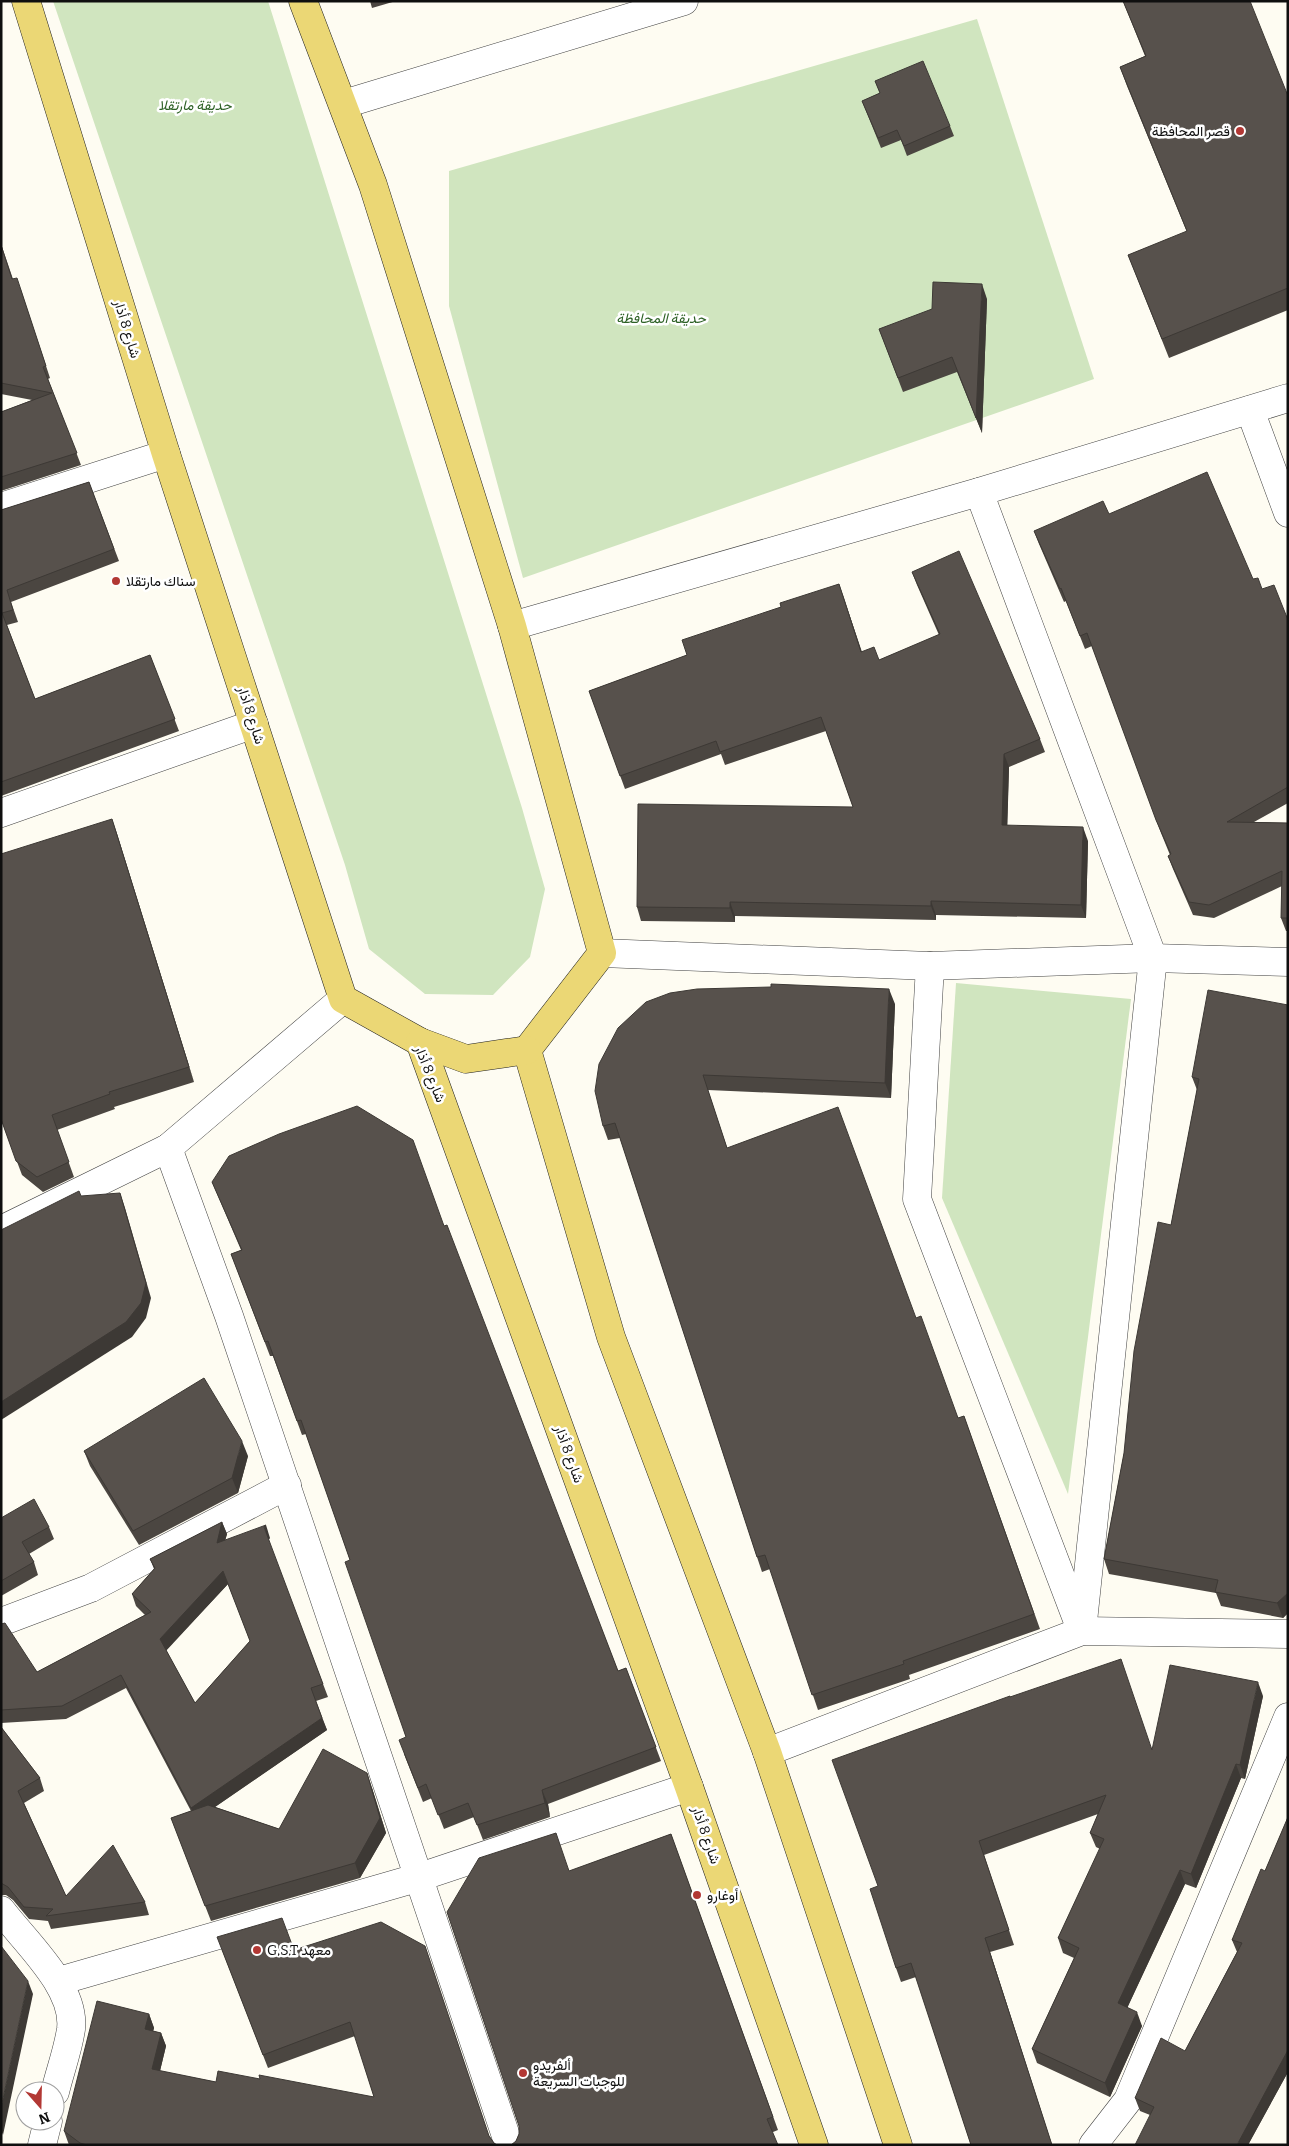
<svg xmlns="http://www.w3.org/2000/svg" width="1289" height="2146" font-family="Bitter,Vazirmatn,serif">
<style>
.green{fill:#d0e5bf}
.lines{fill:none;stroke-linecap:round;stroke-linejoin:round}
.minor-casing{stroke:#424242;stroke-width:29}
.major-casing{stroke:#202020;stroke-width:29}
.minor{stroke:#fff;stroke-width:28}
.major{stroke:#ebd775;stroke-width:28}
.wall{fill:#4b4641;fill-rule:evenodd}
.shaded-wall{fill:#3d3935}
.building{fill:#57514c;stroke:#3d3935;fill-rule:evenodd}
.poi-dot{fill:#b23834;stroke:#fff;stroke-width:2}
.labels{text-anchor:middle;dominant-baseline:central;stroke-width:5;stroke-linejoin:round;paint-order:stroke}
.park-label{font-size:14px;font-style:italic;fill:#2d6125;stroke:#fff}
.poi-label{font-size:14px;fill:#0f0f0f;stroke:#fff;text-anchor:start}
.street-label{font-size:14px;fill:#0f0f0f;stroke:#fff}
</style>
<rect width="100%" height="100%" fill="#fefcf2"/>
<g class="green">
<path d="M53 1H268L522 808 545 889 530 957 493 995 425 994 369 949 345 865Z"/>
<path d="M977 19 1094 379 523 578 449 306V171Z"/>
<path d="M956 983 1131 999 1068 1494 942 1198Z"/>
</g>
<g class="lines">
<g class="minor-casing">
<g id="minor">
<path d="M344 104 684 1"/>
<path d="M1250 410 1288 513"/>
<path d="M979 492 1153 958 1082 1631"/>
<path d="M1 507 166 454"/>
<path d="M512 626 979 492 1288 398"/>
<path d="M1 813 254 724"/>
<path d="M602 953 930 966 1153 958 1288 962"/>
<path d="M930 966 917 1199 1080 1627"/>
<path d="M168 1148 229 1316 509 2145"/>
<path d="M1 1230 168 1148 343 999"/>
<path d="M1 1622 91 1588 287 1485"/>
<path d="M767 1752 1082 1631 1288 1634"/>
<path d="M1 1910C25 1942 76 1987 71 2029 68 2050 60 2071 55 2092"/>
<path d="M59 1981 420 1877 689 1787"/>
<path d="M42 2145 48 2121"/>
<path d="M1093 2145 1128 2100 1288 1717"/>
</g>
</g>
<g class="major-casing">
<g id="major">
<path d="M26 1 166 454 343 999 420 1042 689 1787 814 2145"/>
<path d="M303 1 373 185 512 626 602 953 527 1050 611 1337 767 1752 898 2145"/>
<path d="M420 1042 466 1059 527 1050"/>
</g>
</g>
<use href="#minor" class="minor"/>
<use href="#major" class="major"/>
</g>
<g class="wall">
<path d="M370 1H396L372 8Z"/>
<path d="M1123 1 1288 96V310L1169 358 1128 255 1187 232 1127 86 1120 67 1145 56Z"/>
<path d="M875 81 950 126 954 136 907 156 901 140 881 148 862 101 880 93Z"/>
<path d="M1 244 13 279 21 290 50 378 48 379 81 465 1 491V412L32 400 1 394Z"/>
<path d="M987 299 982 433 957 372 903 392 879 329Z"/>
<path d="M89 482 119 561 11 602 18 622 7 625 35 699 150 655 179 731 1 796V510Z"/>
<path d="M1109 514 1253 579 1288 620V803L1254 822 1288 823V931H1286L1281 918 1282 886 1214 918 1193 915 1173 869 1168 856 1170 855 1161 833 1092 646 1085 649 1066 601 1064 602 1039 544 1034 531Z"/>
<path d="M912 572 1040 739 1045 752 1009 767 1007 825 1088 841 1086 918 936 915V920L735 916V922L641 921 637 907 853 807 826 731 725 765 721 754 625 789 589 691 687 655 781 607 839 584 862 652 879 660 939 635 917 585Z"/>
<path d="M112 819 117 834 194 1082 114 1107 115 1109 57 1130 74 1177 43 1192 22 1175 1 1119Z"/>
<path d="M670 993 895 1004 891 1098 708 1090 727 1148 916 1318 958 1418 964 1416 1040 1629 909 1675 910 1679 818 1710 770 1569 762 1572 757 1557 620 1138 608 1140 603 1126Z"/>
<path d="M1288 1005V1613L1283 1618 1221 1606 1216 1593 1109 1574 1104 1559 1124 1453 1171 1225 1197 1090 1192 1077Z"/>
<path d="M212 1182 444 1226 618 1671 626 1668 661 1761 548 1804 550 1817 483 1840 474 1817 444 1829 432 1798 423 1802 404 1754 406 1737 350 1560 306 1434 302 1435 273 1356H270L231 1254 241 1250 218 1196Z"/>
<path d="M84 1451 248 1456 238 1493 139 1545 90 1466Z"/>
<path d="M1 1518 49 1527 54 1539 29 1554 34 1562 38 1575 1 1596Z"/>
<path d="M222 1522 227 1534 225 1540 270 1538 268 1540 328 1697 316 1701 327 1730 215 1807 279 1829 372 1788 386 1833 360 1878 211 1921 171 1818 191 1811 126 1688 66 1719 1 1723V1624L37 1672 145 1615 136 1606 132 1594 154 1569 150 1559ZM228 1584 250 1641 195 1703 166 1650Z"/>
<path d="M1263 1696 1245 1779 1241 1778 1196 1888 1185 1884 1127 2008 1142 2026 1110 2097 1037 2063 1032 2049 1074 1958 1063 1953 1058 1938 1100 1849 1096 1847 1090 1833 1098 1814 984 1855 1014 1945 990 1952 1052 2145H971L916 1977 901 1982 896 1968 878 1886 1010 1697 1153 1750Z"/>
<path d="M1 1727 40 1778 44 1791 24 1803 66 1896 145 1902 149 1915 51 1929 48 1921 29 1919 13 1900 6 1895H1Z"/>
<path d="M1288 1817V2072L1248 2145 1150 2115 1140 2111 1135 2098 1185 2051 1237 1952 1232 1940 1265 1871Z"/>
<path d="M671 1834 778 2130 773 2132 516 2141 519 2134 570 1871Z"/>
<path d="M222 1950H294L490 2137 494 2143 497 2145H69L64 2131 149 2014 154 2028 153 2031 161 2033 166 2046 160 2071 216 2082 260 2079 374 2097 355 2036 268 2068Z"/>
</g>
<g class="shaded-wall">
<path d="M982 284 987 299 982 433 976 418Z"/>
<path d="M839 584 844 598 866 666 861 652Z"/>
<path d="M1004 754 1009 767 1007 839 1002 825Z"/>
<path d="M112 819 117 834 194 1082 189 1067Z"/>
<path d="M1083 827 1088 841 1086 918 1081 905Z"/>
<path d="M931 901 936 915V920L931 906Z"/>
<path d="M730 902 735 916V922L730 908Z"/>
<path d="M889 989 895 1004 891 1098 885 1083Z"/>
<path d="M120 1193 125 1208 151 1298 146 1318 132 1337 1 1420V1402Z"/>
<path d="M242 1441 248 1456 238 1493 232 1478Z"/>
<path d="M222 1522 227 1534 221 1556 217 1543Z"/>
<path d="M266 1525 270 1538 268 1540 264 1527Z"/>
<path d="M223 1571 228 1584 165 1652 160 1639Z"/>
<path d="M1288 1593V1613L1283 1618 1277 1603Z"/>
<path d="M1258 1682 1263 1696 1245 1779 1240 1765Z"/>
<path d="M322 1718 327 1730 196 1820 191 1808Z"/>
<path d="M1236 1764 1241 1778 1196 1888 1191 1874Z"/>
<path d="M367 1773 372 1788 386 1833 360 1878 355 1863Z"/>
<path d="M542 1790 548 1804 550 1817 545 1803Z"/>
<path d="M1180 1870 1185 1884 1123 2017 1118 2003Z"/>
<path d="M985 1938 990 1952 1052 2145Z"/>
<path d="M28 1981 33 1994 3 2135 1 2130V2108Z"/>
<path d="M1137 2012 1142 2026 1110 2097 1105 2083Z"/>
<path d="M149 2014 154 2028 150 2042 145 2029Z"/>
<path d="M161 2033 166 2046 157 2083 152 2069Z"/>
<path d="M1288 2050V2072L1248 2145H1237Z"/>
</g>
<g class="building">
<path d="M1123 1H1250L1288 96V288L1162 339 1128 255 1187 231 1120 67 1146 56Z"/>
<path d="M923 61 950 126 904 146 897 130 878 138 862 101 880 93 875 81Z"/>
<path d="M1 245 12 279 17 278 46 366 43 367 77 453 1 477V412L52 393 1 383Z"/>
<path d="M933 282 982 284 976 418 952 357 898 378 879 329 932 309Z"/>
<path d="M1207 472 1253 579 1258 578 1262 589 1274 585 1288 620V787L1227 822 1288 823V918H1281L1282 871 1209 905 1189 902 1168 856 1171 854 1156 820 1087 633 1080 636 1061 588 1060 589 1034 531 1103 501 1109 514Z"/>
<path d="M89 482 114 549 7 590 13 610 2 613 35 699 150 655 175 719 1 782V510Z"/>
<path d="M959 551 1040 739 1004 754 1002 825 1083 827 1081 905 931 901V906L730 902V908L637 907 638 804 853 807 821 717 720 752 716 741 620 776 589 691 687 655 682 640 781 607 780 603 839 584 861 652 874 647 879 660 940 634 912 572Z"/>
<path d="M112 819 189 1067 109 1092 110 1094 52 1115 69 1162 37 1177 16 1161 1 1119V854Z"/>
<path d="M771 984 889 989 885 1083 703 1075 727 1148 838 1107 916 1318 921 1316 958 1418 964 1416 1034 1614 903 1661 904 1664 812 1695 765 1555 757 1557 615 1123 603 1126 595 1091 599 1064 618 1028 646 1002 670 993 697 989 771 987Z"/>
<path d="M1208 990 1288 1005V1593L1277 1603 1215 1592 1218 1580 1104 1559 1124 1453 1134 1351 1158 1222 1171 1225 1199 1079 1192 1077Z"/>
<path d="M357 1106 413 1140 444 1226 447 1225 618 1671 626 1668 656 1747 542 1790 545 1803 477 1825 468 1803 438 1815 426 1784 418 1788 399 1740 406 1737 345 1562 350 1560 301 1420 297 1421 268 1341 265 1342 231 1254 242 1250 212 1182 229 1156 279 1134Z"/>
<path d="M79 1191 81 1196 120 1193 146 1283 141 1303 126 1322 1 1402V1230Z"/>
<path d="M204 1378 242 1441 232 1478 133 1531 84 1451Z"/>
<path d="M34 1499 49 1527 22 1542 34 1562 1 1581V1518Z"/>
<path d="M222 1522 217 1543 266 1525 264 1527 323 1684 311 1688 322 1718 191 1808 121 1675 62 1706 1 1710V1624L5 1623 37 1672 151 1612 132 1594 155 1568 150 1559ZM223 1571 250 1641 195 1703 160 1639Z"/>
<path d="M1121 1659 1152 1750 1170 1665 1258 1682 1240 1765 1236 1764 1191 1874 1180 1870 1118 2003 1137 2012 1105 2083 1032 2049 1079 1948 1058 1938 1104 1839 1090 1833 1106 1795 979 1841 1009 1930 985 1938 1052 2145H971L911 1963 896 1968 870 1889 878 1886 832 1760 1010 1696V1697Z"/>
<path d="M1 1727 40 1778 18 1791 66 1896 113 1845 145 1902 46 1916 53 1909 24 1907 8 1887 1 1883Z"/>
<path d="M323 1749 367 1773 380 1818 355 1863 205 1906 171 1818 208 1805 279 1829Z"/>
<path d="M1288 1817V2050L1237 2145H1135L1154 2107 1135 2098 1161 2038 1185 2051 1242 1943 1232 1940 1261 1869 1265 1871Z"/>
<path d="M556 1833 569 1871 671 1834 773 2117 767 2119 778 2145H511L516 2141 519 2134V2126L447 1912 479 1858Z"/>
<path d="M282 1918 294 1950 381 1922 425 1946 489 2136 494 2143 497 2145H87L80 2143 64 2131 97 2001 149 2014 145 2029 161 2033 152 2069 216 2082 218 2071 260 2079 259 2075 374 2097 350 2022 263 2055 217 1937Z"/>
<path d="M1 1946 28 1981 1 2108Z"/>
</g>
<g class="poi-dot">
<circle cx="1240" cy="131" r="5"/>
<circle cx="116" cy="581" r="5"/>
<circle cx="697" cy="1895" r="5"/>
<circle cx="257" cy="1950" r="5"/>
<circle cx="523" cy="2073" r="5"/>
</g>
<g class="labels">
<g class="park-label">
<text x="195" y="105">حديقة مارتقلا</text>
<text x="661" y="318">حديقة المحافظة</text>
</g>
<g class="poi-label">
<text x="1230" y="131" text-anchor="end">قصر المحافظة</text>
<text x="126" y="581">سناك مارتقلا</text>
<text x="707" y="1895">أوغارو</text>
<text x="267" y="1950">G.S.T معهد</text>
<text x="533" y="2065">ألفريدو<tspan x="533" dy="16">للوجبات السريعة</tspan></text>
</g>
<g class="street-label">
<text transform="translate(127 329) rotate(73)">شارع 8 أذار</text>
<text transform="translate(251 715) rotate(72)">شارع 8 أذار</text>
<text transform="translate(430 1074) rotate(68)">شارع 8 أذار</text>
<text transform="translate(569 1454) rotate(70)">شارع 8 أذار</text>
<text transform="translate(706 1835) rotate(71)">شارع 8 أذار</text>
</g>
</g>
<rect width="1289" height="2146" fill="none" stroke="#0f0f0f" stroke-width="5"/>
<g transform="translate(40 2106) rotate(160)"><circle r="24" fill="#ffffff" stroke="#9f9f9f"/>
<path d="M0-4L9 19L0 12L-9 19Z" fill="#b23834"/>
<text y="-8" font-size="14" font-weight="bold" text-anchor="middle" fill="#0f0f0f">N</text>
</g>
</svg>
